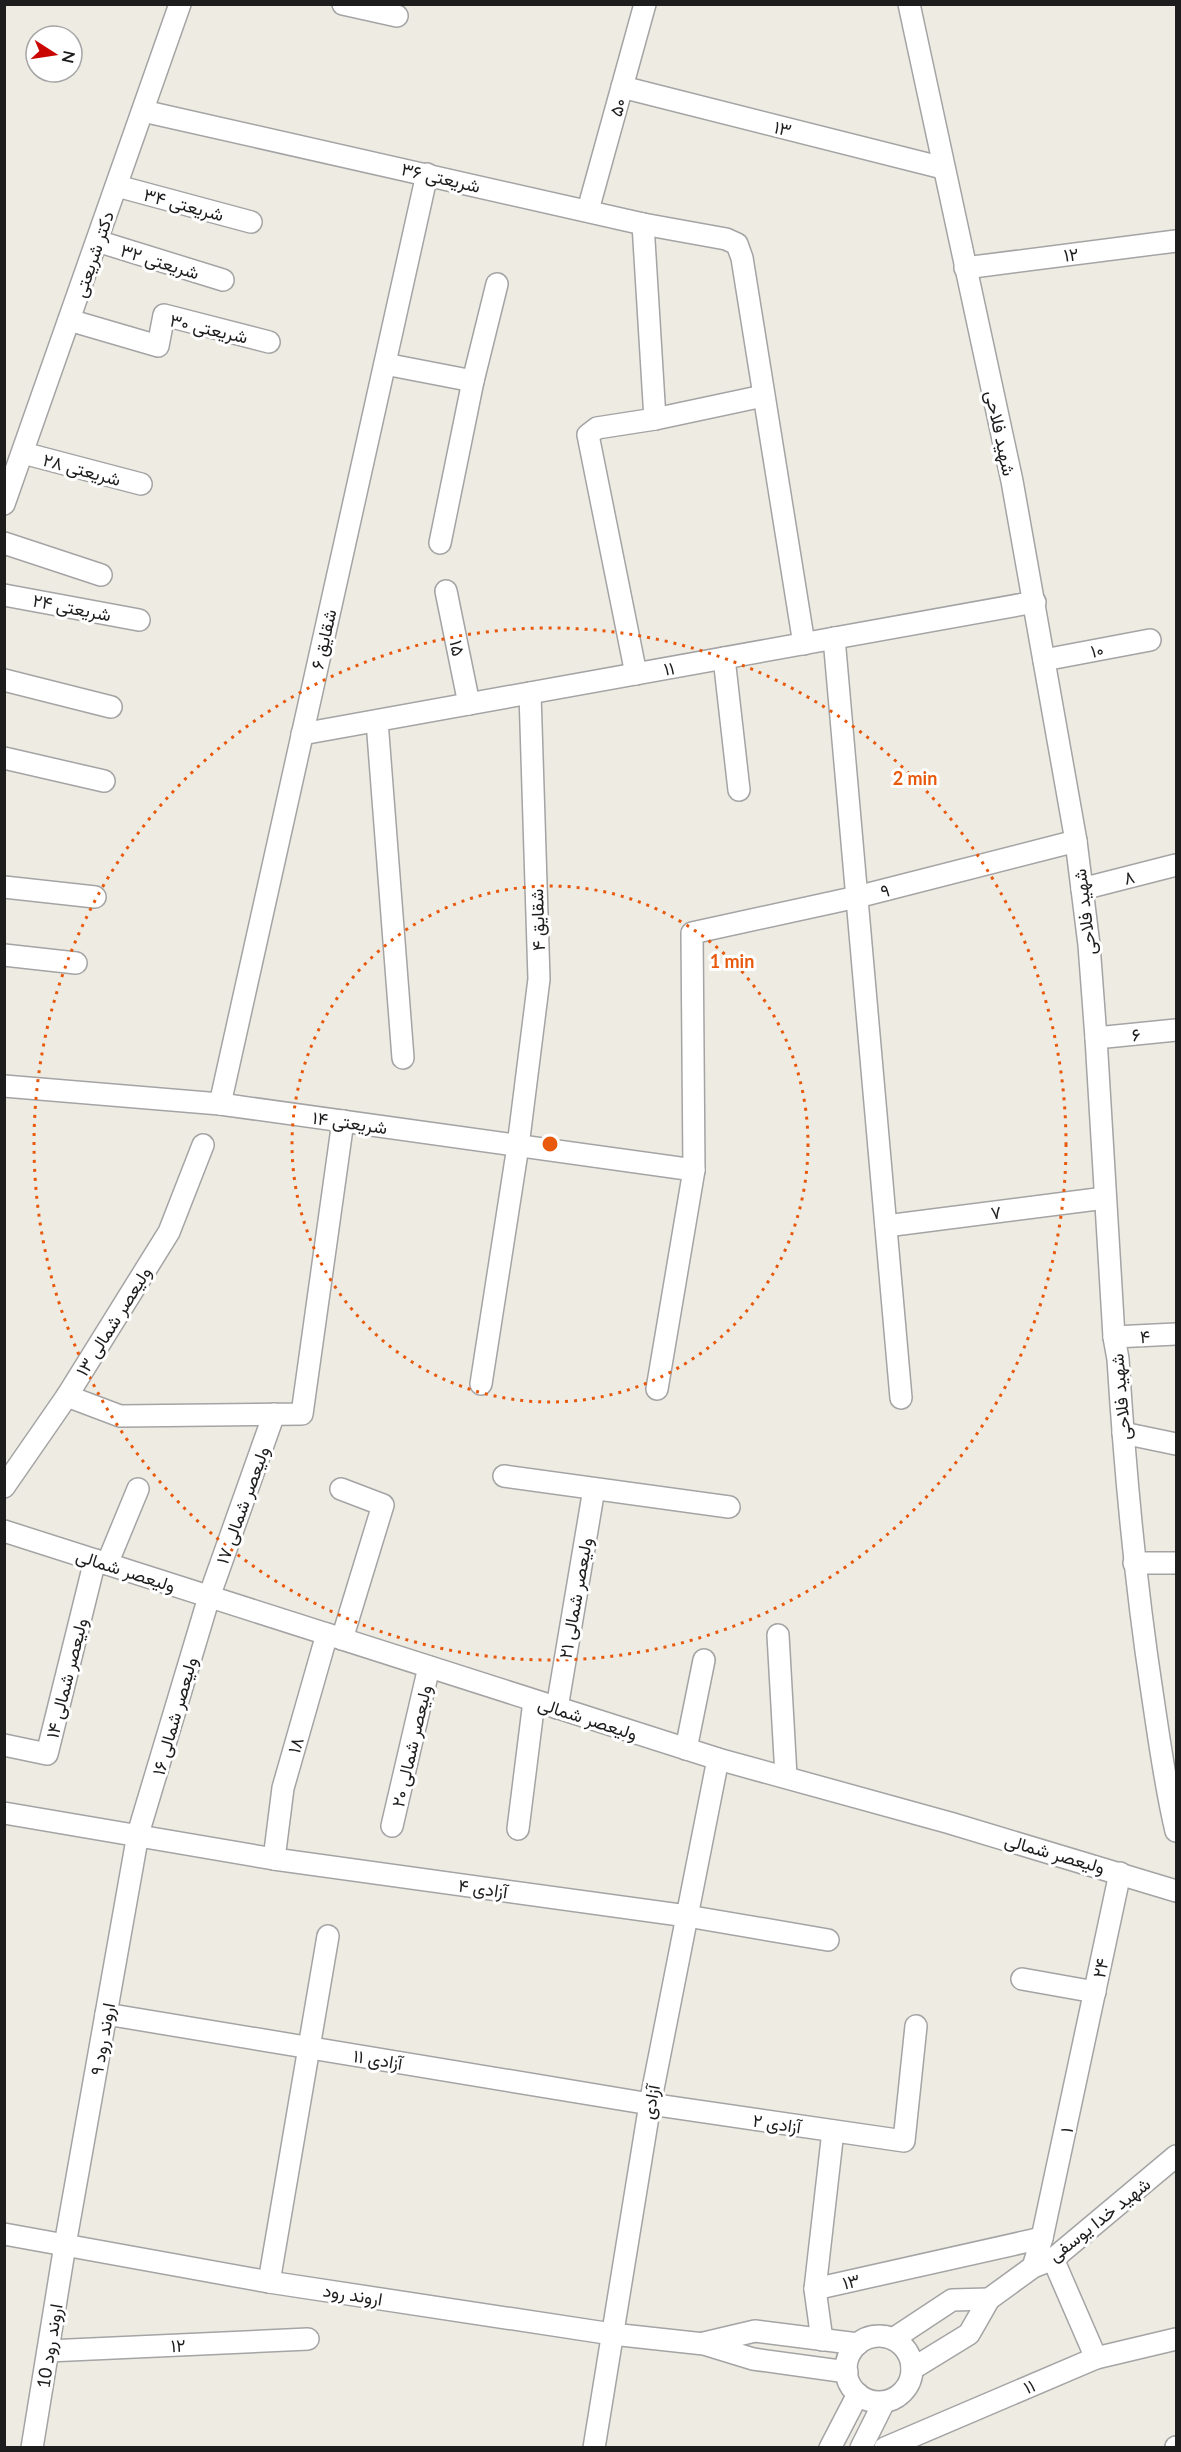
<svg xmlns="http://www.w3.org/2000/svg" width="1181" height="2452" font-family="Lato,Vazirmatn,sans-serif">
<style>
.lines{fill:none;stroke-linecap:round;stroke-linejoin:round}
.minor-casing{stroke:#a4a4a4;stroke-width:24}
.minor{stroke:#fff;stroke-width:21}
.ring{fill:none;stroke:#e8590c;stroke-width:3;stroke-dasharray:3 6}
.labels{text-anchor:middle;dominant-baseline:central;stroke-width:6;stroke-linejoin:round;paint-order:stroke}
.street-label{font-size:18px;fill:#1d1d1d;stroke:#fff}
.centre{fill:#e8590c;stroke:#fff;stroke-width:3}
.ring-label{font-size:18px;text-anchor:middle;font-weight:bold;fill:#e8590c;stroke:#fff;stroke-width:6;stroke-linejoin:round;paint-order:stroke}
</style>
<rect width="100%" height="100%" fill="#eeebe3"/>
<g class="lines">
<g class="minor-casing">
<g id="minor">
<path d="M343 4 397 16"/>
<path d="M909 4 1012 481 1076 841 1089 945 1096 1038 1114 1337 1118 1359C1125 1471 1135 1581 1152 1692 1159 1738 1165 1785 1176 1831"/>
<path d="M622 87 943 168"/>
<path d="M143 111 643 224 726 239 737 244 742 258 804 644"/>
<path d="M117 186 251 222"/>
<path d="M588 210 645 4"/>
<path d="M643 224 655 419"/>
<path d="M97 241 223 280"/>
<path d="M965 268 1176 241"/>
<path d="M69 320 158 346 164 315 269 342"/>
<path d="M385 364 473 381"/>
<path d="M23 453 141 484"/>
<path d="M4 504 180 4"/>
<path d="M4 543 101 575"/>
<path d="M440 543 473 381 497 284"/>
<path d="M446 591 469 704"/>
<path d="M4 595 139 620"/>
<path d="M834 638 901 1398"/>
<path d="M724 658 739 790"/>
<path d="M1044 660 1150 640"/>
<path d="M636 674 588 435 597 428 655 419 763 396"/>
<path d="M4 680 111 707"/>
<path d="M377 721 403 1058"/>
<path d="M302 734 1035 602"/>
<path d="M4 758 104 781"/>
<path d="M4 887 95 897"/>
<path d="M1082 889 1176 865"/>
<path d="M4 955 76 963"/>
<path d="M1096 1038 1176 1030"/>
<path d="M4 1086 220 1104 694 1170"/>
<path d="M220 1104 427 174"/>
<path d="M886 1226 1105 1198"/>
<path d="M1114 1337 1176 1334"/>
<path d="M481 1384 518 1146 539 979 530 693"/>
<path d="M657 1389 694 1170 692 933 857 897 1076 841"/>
<path d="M67 1396 120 1416 302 1414 343 1121"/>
<path d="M1123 1433 1176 1444"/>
<path d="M504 1476 729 1507"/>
<path d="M4 1487 67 1396 169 1232 203 1145"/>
<path d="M341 1489 383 1505 342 1639"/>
<path d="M4 1531 718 1759 950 1823 1176 1891"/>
<path d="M1134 1563H1176"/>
<path d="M107 1564 138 1489"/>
<path d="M778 1635 786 1776"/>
<path d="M557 1708 594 1489"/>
<path d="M4 1745 47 1754 95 1560"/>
<path d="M686 1749 704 1660"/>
<path d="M4 1813 274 1859 687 1916 828 1940"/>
<path d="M392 1826 429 1667"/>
<path d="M518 1829 534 1701"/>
<path d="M274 1859 283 1788 327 1634"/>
<path d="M1022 1979 1095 1992"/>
<path d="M106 2014 650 2104 904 2141 916 2026"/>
<path d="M833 2131 815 2289 1042 2238"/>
<path d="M4 2234 269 2282 612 2334 704 2344 753 2359 847 2372"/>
<path d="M1053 2259 1096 2358"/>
<path d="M1033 2267 1042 2238 1120 1873"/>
<path d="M269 2282 328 1936"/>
<path d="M815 2289 822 2340"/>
<circle cx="879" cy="2369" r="33"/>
<path d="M893 2339 952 2300 989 2299"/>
<path d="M704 2343 755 2331 858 2344"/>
<path d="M48 2351 308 2339"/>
<path d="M912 2369 969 2334 989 2299 1033 2267 1053 2259 1176 2156"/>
<path d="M32 2448 65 2245 138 1834 209 1597 274 1414"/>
<path d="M594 2448 650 2104 718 1759"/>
<path d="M830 2448 858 2394"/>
<path d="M861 2448 884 2402"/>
<path d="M885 2448 1096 2358 1176 2339"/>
<path d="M1176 2448V2447"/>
</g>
</g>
<use href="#minor" class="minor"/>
</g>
<g class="ring">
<circle cx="550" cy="1144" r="258"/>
<circle cx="550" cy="1144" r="516"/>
</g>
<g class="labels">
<g class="street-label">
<text transform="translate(617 107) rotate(-74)">۵۰</text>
<text transform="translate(783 128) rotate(14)">۱۳</text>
<text transform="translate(441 177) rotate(13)">شریعتی ۳۶</text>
<text transform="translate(184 204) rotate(15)">شریعتی ۳۴</text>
<text transform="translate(93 254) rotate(-71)">دکتر شریعتی</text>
<text transform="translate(1071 254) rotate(-7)">۱۲</text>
<text transform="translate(160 261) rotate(17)">شریعتی ۳۲</text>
<text transform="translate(209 328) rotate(13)">شریعتی ۳۰</text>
<text transform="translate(1001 433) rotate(78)">شهید فلاحی</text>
<text transform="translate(82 469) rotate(15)">شریعتی ۲۸</text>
<text transform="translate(72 607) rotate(11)">شریعتی ۲۴</text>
<text transform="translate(323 639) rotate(-77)">شقایق ۶</text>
<text transform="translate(458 648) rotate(79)">۱۵</text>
<text transform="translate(1097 650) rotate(-11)">۱۰</text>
<text transform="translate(669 668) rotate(-10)">۱۱</text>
<text transform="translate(1129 877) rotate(-14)">۸</text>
<text transform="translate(885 890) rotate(-15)">۹</text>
<text transform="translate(1084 912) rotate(-97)">شهید فلاحی</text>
<text transform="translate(537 920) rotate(-92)">شقایق ۴</text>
<text transform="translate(1136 1034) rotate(-6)">۶</text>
<text transform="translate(350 1122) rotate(8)">شریعتی ۱۴</text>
<text transform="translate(996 1212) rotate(-7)">۷</text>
<text transform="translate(113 1321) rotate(-58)">ولیعصر شمالی ۱۳</text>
<text transform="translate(1145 1336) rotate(-2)">۴</text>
<text transform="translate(1120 1397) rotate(-95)">شهید فلاحی</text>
<text transform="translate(242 1505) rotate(-70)">ولیعصر شمالی ۱۷</text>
<text transform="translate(126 1570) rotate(18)">ولیعصر شمالی</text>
<text transform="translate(575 1598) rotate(-80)">ولیعصر شمالی ۲۱</text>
<text transform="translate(66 1678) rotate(-76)">ولیعصر شمالی ۱۴</text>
<text transform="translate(174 1716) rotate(-74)">ولیعصر شمالی ۱۶</text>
<text transform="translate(588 1718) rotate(18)">ولیعصر شمالی</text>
<text transform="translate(295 1745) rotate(-74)">۱۸</text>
<text transform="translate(411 1746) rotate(-77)">ولیعصر شمالی ۲۰</text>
<text transform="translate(1055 1853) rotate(16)">ولیعصر شمالی</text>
<text transform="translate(483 1888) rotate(8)">آزادی ۴</text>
<text transform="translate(1100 1968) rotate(-78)">۲۴</text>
<text transform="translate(102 2039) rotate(-80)">اروند رود ۹</text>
<text transform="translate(378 2059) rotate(9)">آزادی ۱۱</text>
<text transform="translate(650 2102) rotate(-80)">آزادی</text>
<text transform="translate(777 2123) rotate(8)">آزادی ۲</text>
<text transform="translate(1066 2130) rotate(-78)">۱</text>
<text transform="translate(1099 2219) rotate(-38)">شهید خدا یوسفی</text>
<text transform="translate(851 2281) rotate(-13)">۱۳</text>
<text transform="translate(353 2294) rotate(9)">اروند رود</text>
<text transform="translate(178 2345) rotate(-2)">۱۲</text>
<text transform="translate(49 2346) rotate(-81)">اروند رود 10</text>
<text transform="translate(1029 2386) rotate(-23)">۱۱</text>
</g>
</g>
<circle cx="550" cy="1144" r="9" class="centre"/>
<g class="ring-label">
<text x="915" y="785">2 min</text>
<text x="732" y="968">1 min</text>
</g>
<rect width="1181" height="2452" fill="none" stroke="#1d1d1d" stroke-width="12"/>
<g transform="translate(54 54) rotate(102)"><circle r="28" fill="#ffffff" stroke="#a5a5a5" stroke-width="1.5"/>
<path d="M0-4.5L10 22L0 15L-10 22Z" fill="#c90602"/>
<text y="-9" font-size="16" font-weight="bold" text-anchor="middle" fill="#1d1d1d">N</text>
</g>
</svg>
